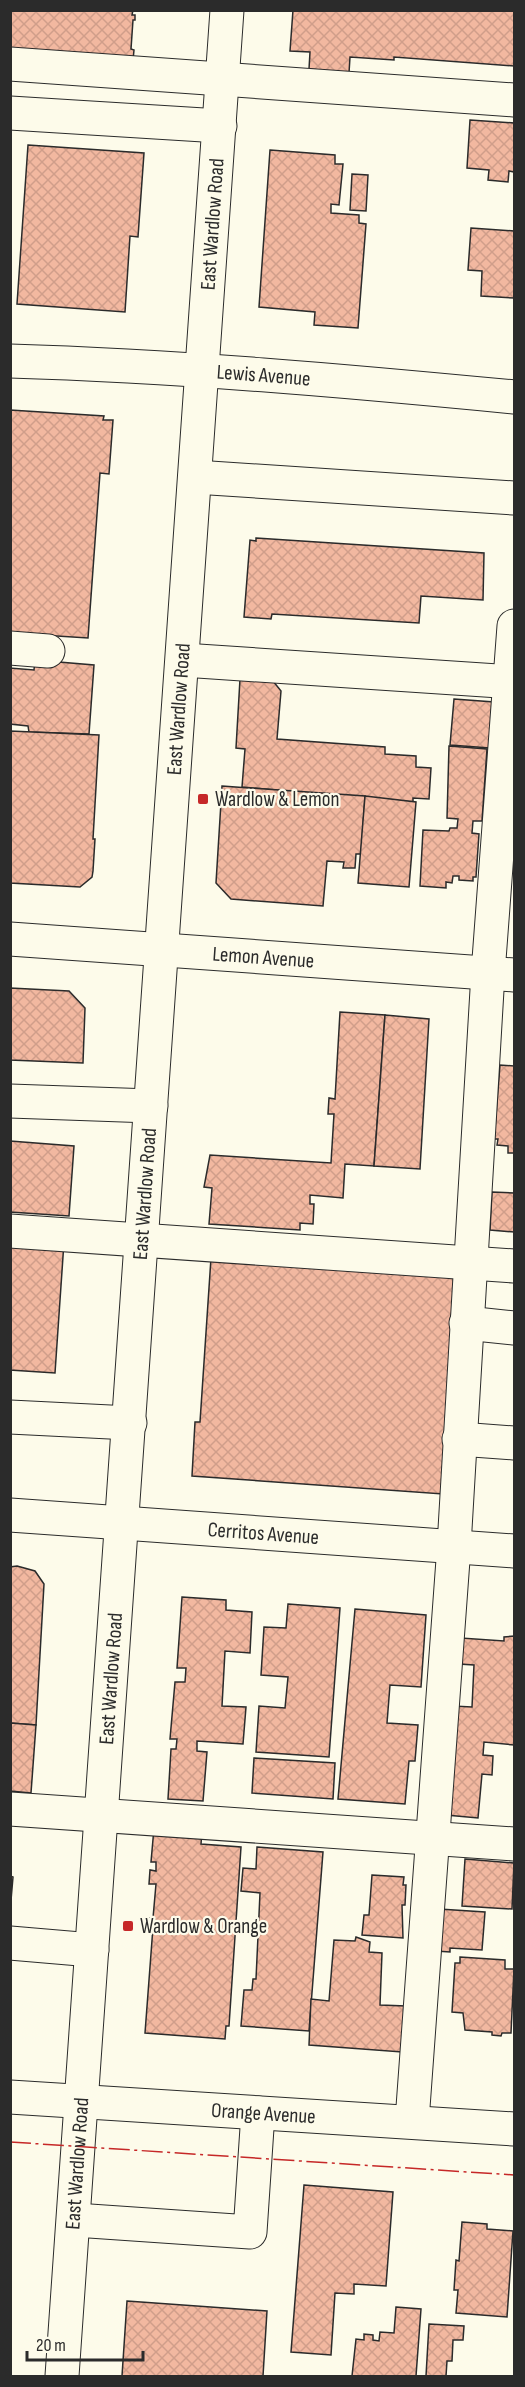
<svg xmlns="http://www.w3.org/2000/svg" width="525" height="2387" font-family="'Sofia Sans Condensed',sans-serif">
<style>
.building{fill:url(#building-cross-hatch);stroke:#2b2b2b;stroke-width:1.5}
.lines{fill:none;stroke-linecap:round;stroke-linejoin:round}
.minor-casing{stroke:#2b2b2b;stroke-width:35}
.major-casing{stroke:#2b2b2b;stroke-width:35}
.minor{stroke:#fdfbea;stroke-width:33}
.major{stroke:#fdfbea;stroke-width:33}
.power{stroke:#c62828;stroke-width:1.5;stroke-dasharray:21 4.5 3 4.5;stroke-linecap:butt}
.poi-dot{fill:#c62828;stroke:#fdfbea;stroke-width:2}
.labels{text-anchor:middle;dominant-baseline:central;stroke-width:4.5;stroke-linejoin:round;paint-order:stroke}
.street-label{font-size:21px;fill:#2b2b2b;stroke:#fdfbea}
.poi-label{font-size:21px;fill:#2b2b2b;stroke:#fdfbea;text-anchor:start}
</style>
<defs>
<pattern id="building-cross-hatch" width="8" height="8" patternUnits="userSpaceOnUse" patternTransform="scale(1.5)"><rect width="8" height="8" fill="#f2b8a0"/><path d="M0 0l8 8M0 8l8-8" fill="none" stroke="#d09e8a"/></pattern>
</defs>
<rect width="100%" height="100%" fill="#fdfbea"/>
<g class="building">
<path d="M10 10H133L132 15H135V20H133L131 49 134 50 133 60 10 50Z"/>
<path d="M293 10H514V66L394 57V60L350 57 349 73 309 69 310 52 290 51Z"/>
<path d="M470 120 514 123V172L509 171 508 182 488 180 489 170 467 168Z"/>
<path d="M28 145 144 153 138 237 130 236 125 312 17 304Z"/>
<path d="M270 150 335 155V164H343L339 205 331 204V213L359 215V223L366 224 358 328 314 325 315 312 259 307Z"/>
<path d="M352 174 368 175 366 211 350 210Z"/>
<path d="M471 228 514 231V298L481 296 482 271 468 270Z"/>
<path d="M10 410 104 416 103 420H113L109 474 100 473 88 638 10 633Z"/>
<path d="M256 538 484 553 483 600 421 596 419 623 272 614 271 619 244 617 250 540 256 541Z"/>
<path d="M35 660 94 665 89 734 29 732 28 726 10 724V668L34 670Z"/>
<path d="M240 679 273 681 281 691 277 739 385 747V754L416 756V767L431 768 429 799 413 798V802L242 787 245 749 236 748Z"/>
<path d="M454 699 494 702 490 748 450 745Z"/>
<path d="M10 731 99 735 93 839H95L93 871 92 877 80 887 10 883Z"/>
<path d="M449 746 487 749 482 821H473L472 833 479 834 476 877H473V881L459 880V876H453L452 883 446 882V888L420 886 423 830 449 831 450 828H457L458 819 447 818Z"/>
<path d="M222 786 365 796 361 854H356L355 868H343L344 862 327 861 323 906 231 899 216 883Z"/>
<path d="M365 796 416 802 409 887 358 883Z"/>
<path d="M10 988 69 991 85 1008 83 1063 10 1060Z"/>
<path d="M340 1012 385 1015 374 1166 345 1164 343 1198 310 1195V1204H314L313 1224 300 1223V1230L209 1224 212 1188 204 1187 210 1155 331 1163 334 1114H328L329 1098 335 1099Z"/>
<path d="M385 1015 429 1019 420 1169 374 1166Z"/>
<path d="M514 1062V1153H508V1146L497 1145 498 1139H494L500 1065 514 1066Z"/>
<path d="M10 1141 74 1146 69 1216 10 1212Z"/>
<path d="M492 1192 514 1193V1232L490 1230Z"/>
<path d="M10 1238 64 1242 55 1373 10 1370Z"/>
<path d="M211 1258 457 1275 443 1494 192 1476 195 1422H200Z"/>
<path d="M17 1566 35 1571 44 1584 36 1725 10 1723V1567Z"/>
<path d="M182 1597 226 1600V1610L252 1612 250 1653 225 1651 222 1706 246 1707 243 1744 197 1741V1751L207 1752 203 1801 168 1799 171 1749H176L177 1739H170L175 1682H185L186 1668H177Z"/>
<path d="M288 1604 340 1608 329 1757 256 1752 259 1706 285 1708 288 1677 261 1675 264 1627 286 1628Z"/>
<path d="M355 1609 426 1615 421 1687 390 1685 387 1723 418 1725 415 1761H409L405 1804 338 1799Z"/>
<path d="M514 1636V1745L484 1742 483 1755 493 1756 492 1775 482 1774 478 1818 446 1815 453 1706 472 1707 474 1665 459 1664 461 1638 504 1641V1637Z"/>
<path d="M10 1723 36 1725 31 1793 10 1791Z"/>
<path d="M254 1758 335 1763 333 1799 252 1793Z"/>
<path d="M154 1828 202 1831 201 1844 241 1847 229 2026H226L225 2039 145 2033 153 1927H148L149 1918H153L156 1884H149L150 1870 156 1871V1862H151Z"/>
<path d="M257 1847 323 1852 309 2031 241 2026 244 1990H252L253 1979H256L260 1893 241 1891 243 1868 256 1869Z"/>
<path d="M465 1859 514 1863 512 1909 462 1906Z"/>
<path d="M372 1875 404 1877 403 1885H406L405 1905H402L403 1938 362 1935 364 1915H369Z"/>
<path d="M10 1876 13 1877 10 1912Z"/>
<path d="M439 1909 485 1912 482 1950 450 1948V1952L436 1951Z"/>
<path d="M356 1937 370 1942 369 1952 382 1953 380 2005 406 2006 402 2052 309 2045 311 1999 329 2001 334 1940 355 1941Z"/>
<path d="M460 1957 505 1960V1969H514L511 2033H502L501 2036 492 2035V2032L465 2030 463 2013 452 2012 455 1963H460Z"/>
<path d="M304 2185 393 2192 386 2286 354 2284V2294L335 2293 331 2355 291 2352Z"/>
<path d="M462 2222 487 2224V2229L513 2231 507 2317 456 2313 458 2290H454L456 2260 459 2261Z"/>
<path d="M127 2301 267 2311 263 2376H122Z"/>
<path d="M396 2307 421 2309 416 2376H352L356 2339 364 2340V2334L373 2335V2340L379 2341 380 2332 394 2333Z"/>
<path d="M429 2324 464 2326 463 2340H453L452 2361H447L446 2376H426Z"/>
</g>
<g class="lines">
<g class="minor-casing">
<g id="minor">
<path d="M10 64 514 100"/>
<path d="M10 113 220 126"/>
<path id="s1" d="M10 361C179 366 347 381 514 397"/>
<path d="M195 477 514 498"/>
<path d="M10 648 48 651"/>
<path d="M183 660 514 682"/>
<path id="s2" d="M10 939 514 975"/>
<path d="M10 1101 151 1106"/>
<path d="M10 1231 514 1266"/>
<path d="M466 1323 514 1328"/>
<path d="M10 1417 130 1423"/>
<path d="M459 1439 514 1443"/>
<path id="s3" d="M10 1515 514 1551"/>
<path d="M10 1809 514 1844"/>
<path d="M10 1943 92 1950"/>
<path id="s4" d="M10 2097 514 2129"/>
<path d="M412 2121 454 1546 488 973 514 626"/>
<path d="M75 2220 250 2232 258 2113"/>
</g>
</g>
<g class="major-casing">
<g id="major">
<path id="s5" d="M62 2376 227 10"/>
</g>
</g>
<use href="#minor" class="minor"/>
<use href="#major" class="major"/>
<path class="power" d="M10 2142 514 2175"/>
</g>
<g class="poi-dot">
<rect x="197" y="793" width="12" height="12" rx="3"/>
<rect x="122" y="1920" width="12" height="12" rx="3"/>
</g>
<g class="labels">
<g class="street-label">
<text stroke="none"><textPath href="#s5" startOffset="2157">East Wardlow Road</textPath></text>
<text stroke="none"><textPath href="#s1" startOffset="254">Lewis Avenue</textPath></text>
<text stroke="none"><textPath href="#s5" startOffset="1671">East Wardlow Road</textPath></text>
<text stroke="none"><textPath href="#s2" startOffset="254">Lemon Avenue</textPath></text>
<text stroke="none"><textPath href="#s5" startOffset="1185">East Wardlow Road</textPath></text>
<text stroke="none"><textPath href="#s3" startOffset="254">Cerritos Avenue</textPath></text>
<text stroke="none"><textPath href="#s5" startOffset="699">East Wardlow Road</textPath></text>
<text stroke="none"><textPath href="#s4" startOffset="254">Orange Avenue</textPath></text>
<text stroke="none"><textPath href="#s5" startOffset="213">East Wardlow Road</textPath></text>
</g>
<g class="poi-label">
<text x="215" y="799">Wardlow &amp; Lemon</text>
<text x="140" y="1926">Wardlow &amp; Orange</text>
</g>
</g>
<rect width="525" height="2387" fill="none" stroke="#2b2b2b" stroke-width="24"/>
<path d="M27 2351v9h116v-9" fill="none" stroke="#2b2b2b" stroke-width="3"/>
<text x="36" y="2351" font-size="18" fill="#2b2b2b" stroke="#fdfbea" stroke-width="4.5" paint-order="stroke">20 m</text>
</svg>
